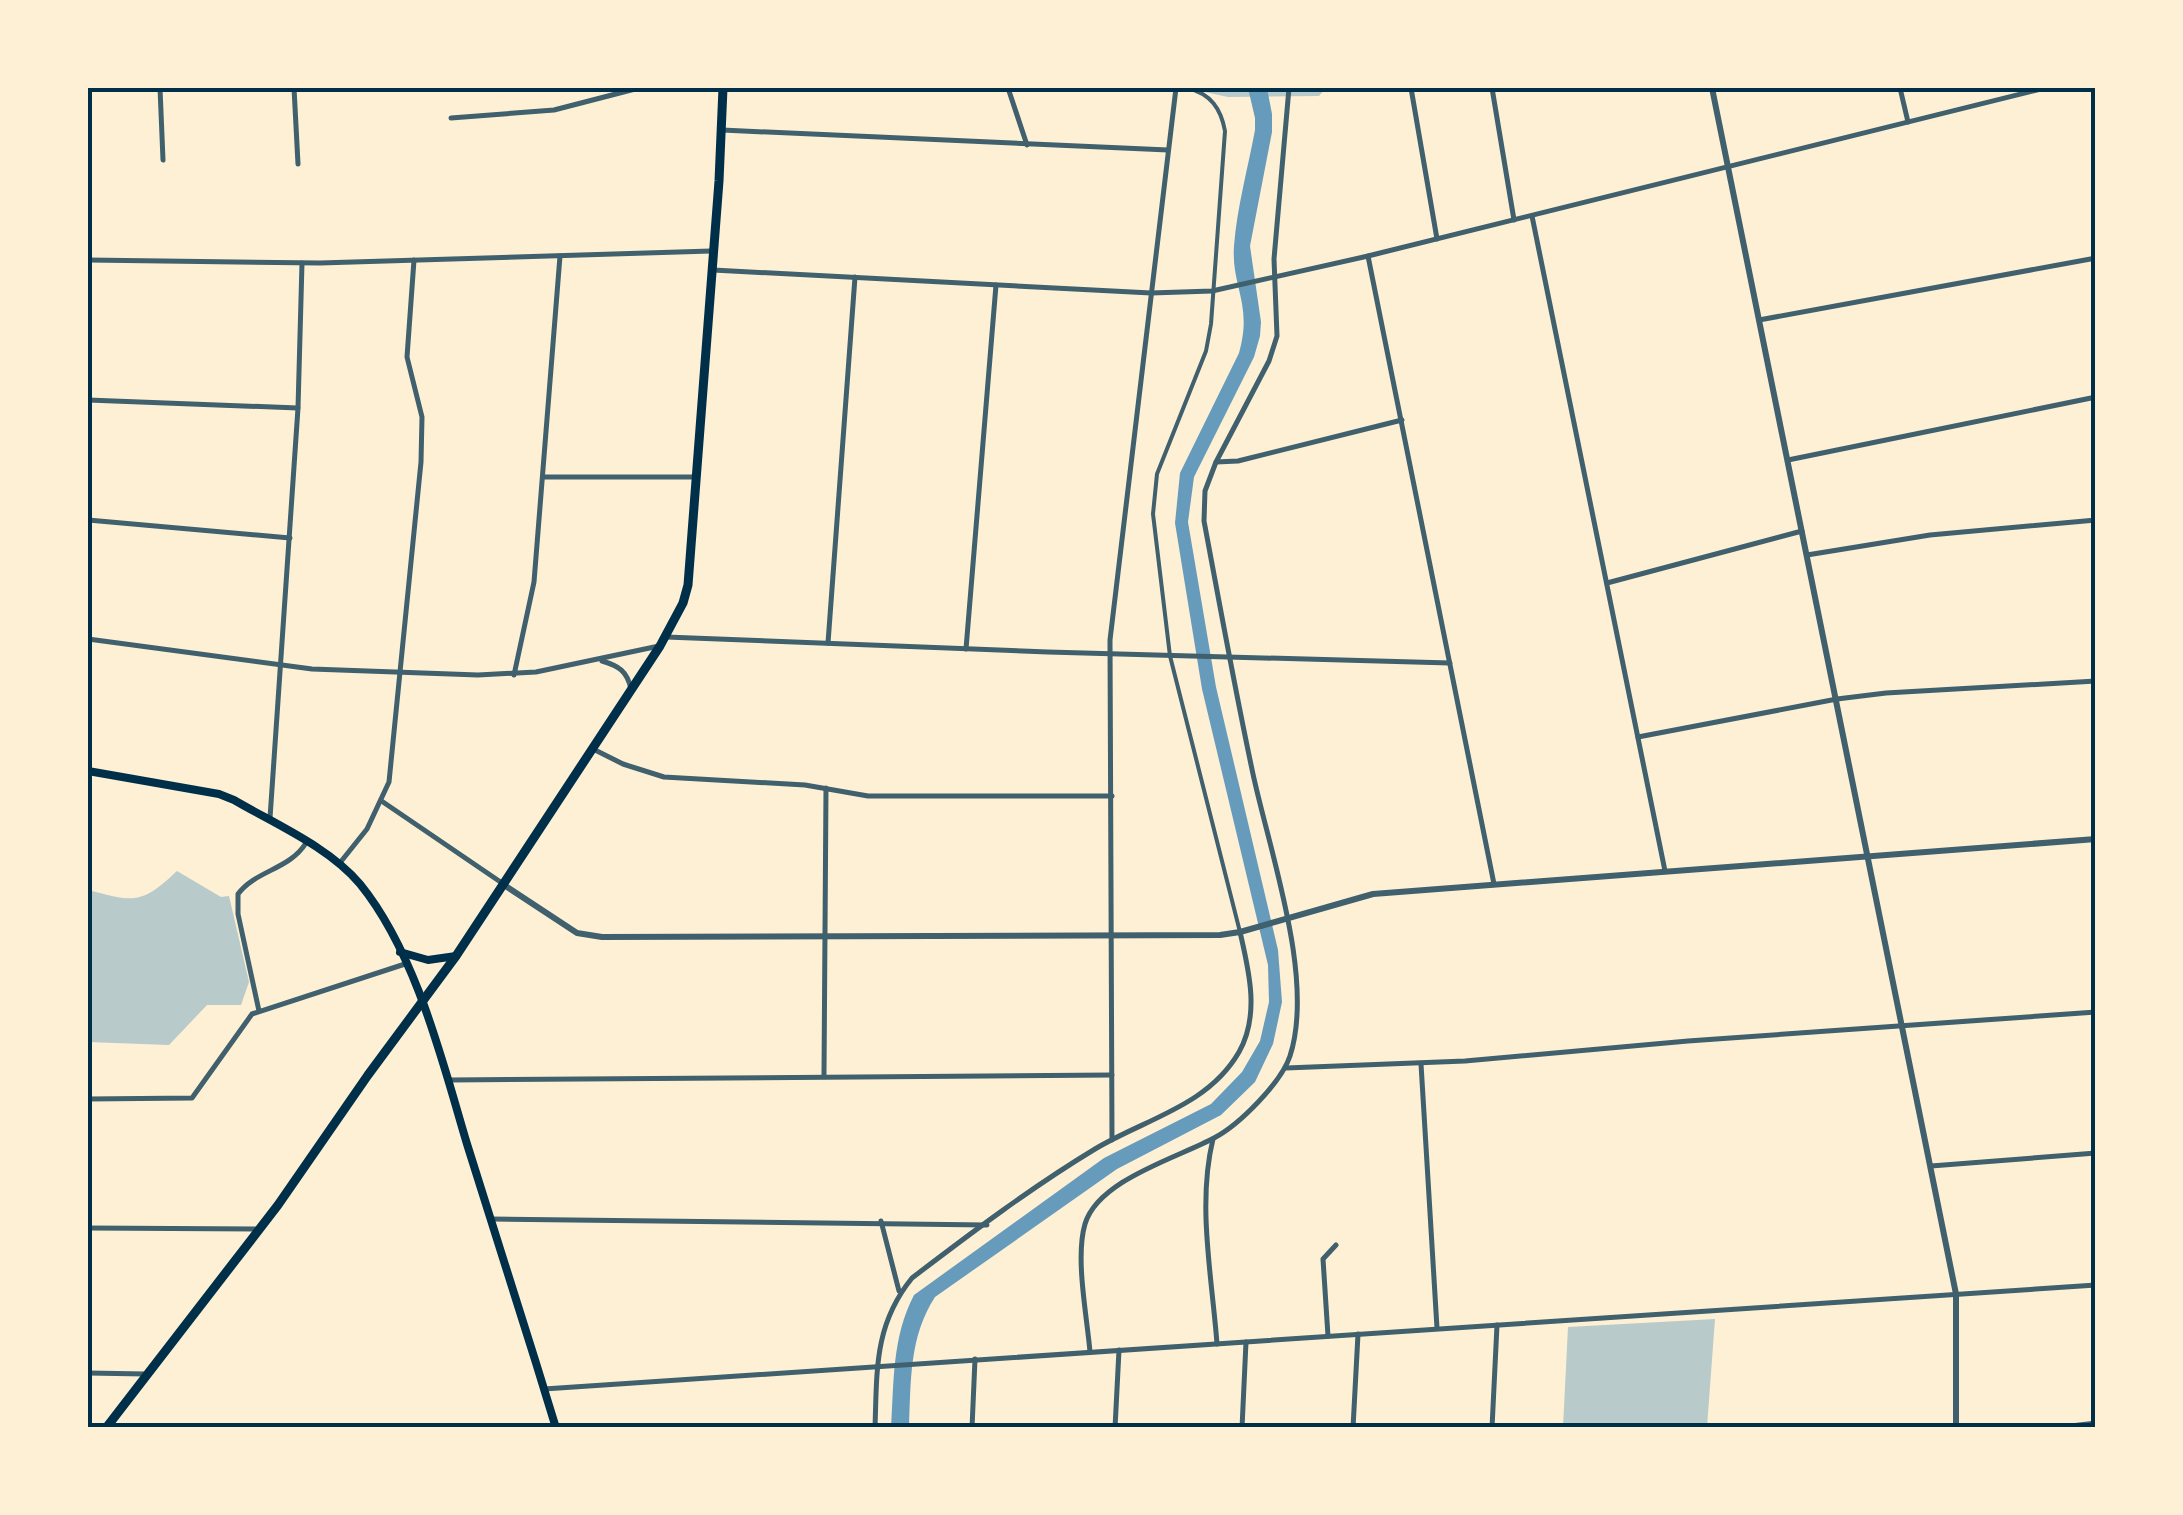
<svg xmlns="http://www.w3.org/2000/svg" width="2183" height="1515" font-family="Montserrat,sans-serif">
<style>
.green{fill:#b9caca}
.water{fill:#669bbc}
.lines{fill:none;stroke-linecap:round;stroke-linejoin:round}
.pedestrian{stroke:#3f606c;stroke-width:4}
.minor{stroke:#3f606c;stroke-width:5}
.tertiary{stroke:#3f606c;stroke-width:6}
.secondary{stroke:#003049;stroke-width:8}
.primary{stroke:#003049;stroke-width:9}
.neatline{fill:none;stroke:#003049;stroke-width:4}
</style>
<rect width="100%" height="100%" fill="#fdf0d5"/>
<g class="green">
<path d="M1186 88H1326L1319 96 1228 97Z"/>
<path d="M177 871 221 897 229 896 249 982 241 1005H207L169 1045 88 1042V890C134 902 141 905 177 871Z"/>
<path d="M1715 1319 1707 1427H1563L1568 1327Z"/>
</g>
<path class="water" d="M1248 88H1267L1272 114V132L1250 246 1261 322 1260 336 1254 357 1194 477 1188 522 1216 687 1278 950 1282 1002 1273 1044 1255 1082 1221 1115 1117 1169 935 1297C909 1337 911 1381 909 1427L891 1428C894 1382 892 1337 914 1295L1104 1158 1211 1104 1242 1072 1260 1041 1269 1002 1268 965 1202 689 1175 523 1180 473 1239 353C1253 304 1231 287 1234 246 1237 207 1248 168 1255 130V118Z"/>
<g class="lines">
<path class="pedestrian" d="M1188 88C1211 94 1221 109 1225 131L1211 324 1206 351 1157 474 1153 514 1170 656 1240 932"/>
<g class="minor">
<path d="M160 88 163 160"/>
<path d="M294 88 298 164"/>
<path d="M1008 88 1027 145"/>
<path d="M1411 88 1437 239"/>
<path d="M1492 88 1514 220"/>
<path d="M1900 88 1908 122"/>
<path d="M451 118 554 110 639 88"/>
<path d="M722 130 1168 150"/>
<path d="M1532 216 1665 871"/>
<path d="M1368 256 1494 884"/>
<path d="M88 260 320 263 711 251"/>
<path d="M713 270 1151 293 1212 291 1368 256 2045 88"/>
<path d="M1759 320 2096 258"/>
<path d="M88 400 298 408"/>
<path d="M1788 460 2096 397"/>
<path d="M1216 462 1238 461 1402 420"/>
<path d="M543 477H694"/>
<path d="M88 520 290 538"/>
<path d="M1807 555 1930 535 2096 520"/>
<path d="M1607 583 1802 531"/>
<path d="M666 637 1048 652 1450 663"/>
<path d="M88 639 312 669 478 675 536 672 659 646"/>
<path d="M828 643 855 277"/>
<path d="M966 649 996 285"/>
<path d="M602 661C619 666 627 671 631 689"/>
<path d="M514 675 534 582 560 256"/>
<path d="M1638 737 1837 699 1886 693 2096 681"/>
<path d="M593 749 623 764 664 777 805 785 868 796H1112"/>
<path d="M383 802 502 883"/>
<path d="M270 818 298 408 302 263"/>
<path d="M339 864 367 829 389 782 421 462 422 417 407 357 414 260"/>
<path d="M259 1011 238 914V894C256 870 289 870 306 843"/>
<path d="M1421 1064 1437 1328"/>
<path d="M1286 1068 1465 1061 1688 1041 2096 1012"/>
<path d="M824 1075 826 788"/>
<path d="M450 1080 1112 1075"/>
<path d="M88 1099 192 1098 252 1014 405 964"/>
<path d="M1213 1139C1197 1204 1212 1277 1217 1344"/>
<path d="M1112 1140 1110 640 1176 88"/>
<path d="M1931 1166 2096 1153"/>
<path d="M491 1219 987 1225"/>
<path d="M881 1221 899 1291"/>
<path d="M88 1228 257 1229"/>
<path d="M1328 1336 1323 1259 1336 1245"/>
<path d="M1090 1352C1087 1316 1075 1258 1085 1224 1098 1180 1177 1158 1214 1138 1239 1125 1281 1083 1290 1056 1315 979 1270 853 1253 774 1235 690 1220 606 1204 521L1205 491 1216 462 1269 361 1277 336 1274 259 1289 88"/>
<path d="M88 1373 145 1374"/>
<path d="M544 1389 2096 1285"/>
<path d="M875 1428C877 1370 874 1325 912 1278 971 1233 1032 1187 1095 1149 1145 1119 1208 1106 1239 1052 1260 1015 1249 971 1240 932"/>
<path d="M972 1428 975 1359"/>
<path d="M1115 1428 1119 1350"/>
<path d="M1242 1428 1246 1342"/>
<path d="M1353 1428 1358 1334"/>
<path d="M1492 1428 1497 1325"/>
<path d="M2054 1428 2096 1423"/>
</g>
<g class="tertiary">
<path d="M1712 88 1956 1294V1428"/>
<path d="M504 885 577 933 602 937 1220 935 1240 932 1373 894 2096 839"/>
</g>
<g class="secondary">
<path d="M88 771 219 794 234 800C275 824 329 847 360 884 416 953 442 1060 467 1144 497 1238 527 1333 556 1428"/>
<path d="M400 952 428 960 456 956"/>
</g>
<path class="primary" d="M106 1428 278 1205 368 1075 456 956 660 646 683 603 688 585 719 181 723 88"/>
</g>
<rect width="2183" height="1515" fill="none" stroke="#fdf0d5" stroke-width="180"/>
<rect x="90" y="90" width="2003" height="1335" class="neatline"/>
</svg>
